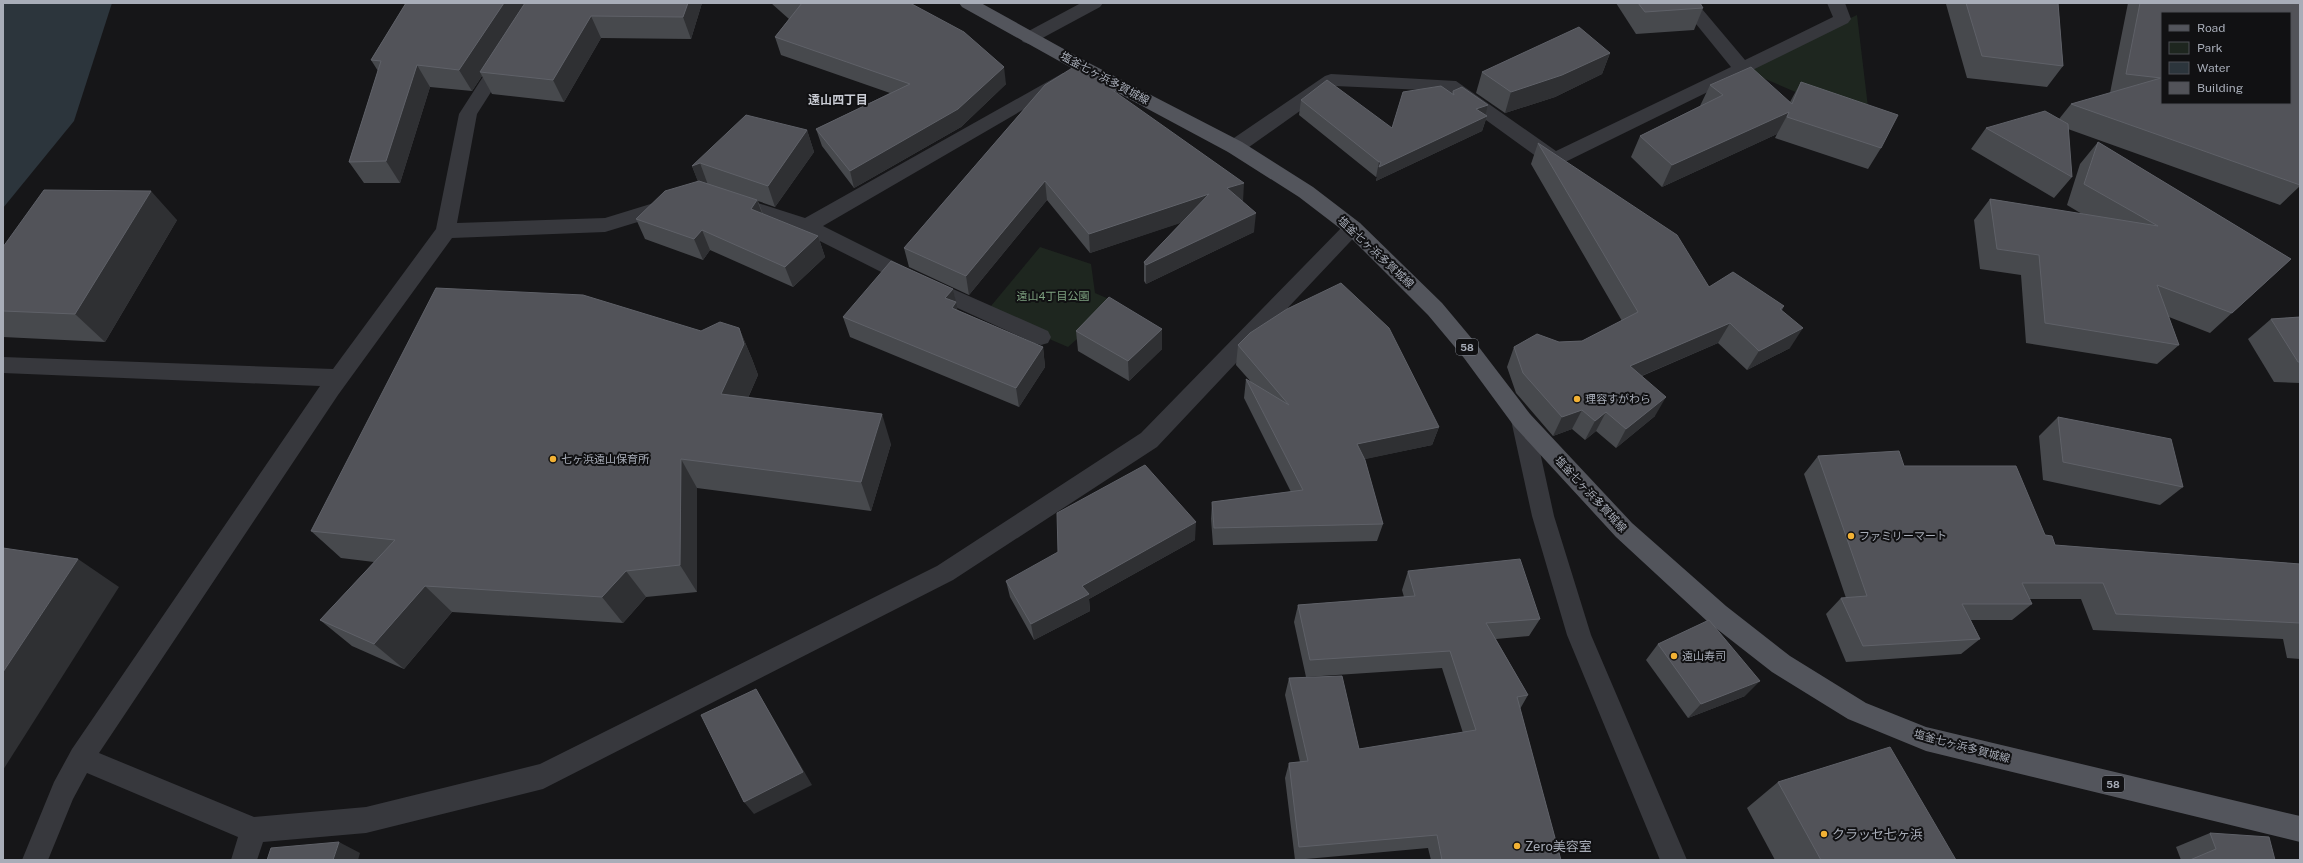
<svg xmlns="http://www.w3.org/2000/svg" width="2303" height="863" font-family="'Public Sans','Noto Sans JP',sans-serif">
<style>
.green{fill:#1e261f}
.water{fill:#2c353c}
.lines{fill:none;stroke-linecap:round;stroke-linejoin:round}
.street{fill:#37383d;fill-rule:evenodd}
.primary{fill:#53555c;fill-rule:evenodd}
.wall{fill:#47494d}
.shaded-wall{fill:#2f3033}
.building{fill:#525359;stroke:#5f6168;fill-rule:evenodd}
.poi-dot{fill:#f2b134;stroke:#111113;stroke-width:1.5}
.labels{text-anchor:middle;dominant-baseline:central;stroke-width:4;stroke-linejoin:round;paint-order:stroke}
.shield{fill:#111113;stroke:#7b7e86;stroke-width:1}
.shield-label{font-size:10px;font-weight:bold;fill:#a8adb8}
.street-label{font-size:11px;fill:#a8adb8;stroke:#111113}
.park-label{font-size:11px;fill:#7fa381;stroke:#111113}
.poi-label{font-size:11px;fill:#a8adb8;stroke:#111113;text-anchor:start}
.neighbourhood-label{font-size:12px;font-weight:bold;fill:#c9ccd4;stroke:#111113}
.near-poi-label{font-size:13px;fill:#a8adb8;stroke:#111113;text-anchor:start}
</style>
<rect width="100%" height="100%" fill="#161618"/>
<g class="green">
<path d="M1857 15 1870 124 1742 69Z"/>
<path d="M1040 247 1091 264 1095 293 1118 303 1068 347 986 312Z"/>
</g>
<path class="water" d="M3 3H112L74 121 3 208Z"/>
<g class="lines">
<g class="street">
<path d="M1081 3H1103L1100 7 1035 42 1029 44 1023 42 1020 38 1023 34Z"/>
<path d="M1679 3H1697L1745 60 1833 17 1827 3H1845L1851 19 1848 23 1555 167 1548 165 1446 91 1335 86 1242 152 1235 154 1228 152 1226 147 1228 142 1325 76 1331 74 1456 81 1556 151 1731 67Z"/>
<path d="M503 53 509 55 512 59 477 114 457 223 605 218 670 198 677 200 680 205 677 210 605 232 452 238 338 395 99 753 254 817 366 807 540 764 937 566 1141 433 1346 223 1353 221 1360 223 1363 228 1157 447 953 580 543 789 366 833 263 842 257 860H231L238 837 87 773 73 799 48 860H22L54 782 72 749 320 386 3 373V357L333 369 436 229 459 114 497 55Z"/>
<path d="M1063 73 1069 75 1072 79 1069 83 823 226 919 274 1048 331 1051 337 1048 343 1041 345 1034 343 905 284 800 231 726 207 723 202 726 197 733 195 805 218Z"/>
<path d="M1522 411 1530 414 1533 420 1554 516 1591 635 1687 860H1660L1567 635 1532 516 1511 420 1514 414Z"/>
</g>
<path class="primary" d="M959 3H981L1089 63 1242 142 1313 187 1360 223 1442 303 1478 346 1530 414 1632 523 1726 606 1790 656 1866 703 1926 727 2300 816V842L1926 751 1848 719 1772 672 1708 622 1616 537 1514 426 1464 358 1428 315 1346 233 1299 197 1228 152 1077 71 962 7Z"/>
</g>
<g class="wall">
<path d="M406 3H702L691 39 601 38 564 102 492 94 482 76 472 91 430 87 400 183H364L349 162 378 71 371 60Z"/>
<path d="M771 3H910L1006 84 961 127 854 188 822 146 816 129 890 93 781 55 775 37 789 19Z"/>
<path d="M1616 3H1700L1703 8 1694 30 1636 34Z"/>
<path d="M1945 3H2058L2063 66 2047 87 1967 78 1946 4Z"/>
<path d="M2128 3H2300V186L2280 205 2068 129 2072 177 2054 198 1971 149 1986 128 2059 119 2071 104 2110 93Z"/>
<path d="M1610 53 1602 74 1555 97 1505 113 1476 93 1482 72Z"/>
<path d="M1801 82 1881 148 1868 169 1775 138 1777 134 1662 187 1631 157 1640 136 1700 106 1710 85 1790 102Z"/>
<path d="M1045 85 1243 202 1254 232 1146 284 1144 281V262L1182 222 1090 253 1047 200 969 295 909 267 904 248Z"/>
<path d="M1453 91 1488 105 1485 115 1487 116 1482 131 1376 181 1377 177H1376L1299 115 1301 100 1392 128 1452 93Z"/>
<path d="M807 130 814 152 775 207 758 201 763 214 818 236 825 257 793 287 710 250 703 260 645 239 636 219 698 181 692 166Z"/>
<path d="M2098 142 2291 259 2210 333 2169 317 2179 345 2157 364 2026 343 2021 275 1980 269 1974 220 1990 199 2082 214 2067 205 2080 164Z"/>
<path d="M1538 143 1709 287 1784 306 1782 310 1790 348 1747 370 1718 343 1642 376 1655 416 1616 448 1596 431 1585 440 1572 429 1553 436 1516 393 1507 367 1514 347 1559 342 1582 341 1622 321 1531 164Z"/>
<path d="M177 220 105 342 3 337V247Z"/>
<path d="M953 289 957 310 1043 347 1045 367 1019 407 850 337 843 317Z"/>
<path d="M2300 317V383L2274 382 2248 339 2271 319Z"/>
<path d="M739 328 752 359 758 375 748 398 891 444 871 511 697 488V592L646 597 623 623 452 612 404 669 352 646 320 620 374 562 341 558 311 531 701 331Z"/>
<path d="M1162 329V349L1129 381 1078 351 1076 331Z"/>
<path d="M1238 345 1439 427 1432 445 1364 459 1383 524 1377 541 1213 545 1211 519 1212 502 1291 492 1244 398 1246 379 1252 383 1236 365Z"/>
<path d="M2058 417 2183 487 2160 505 2043 480 2039 436Z"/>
<path d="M1818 456 1904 466 2045 535 2055 545 2300 564V659L2287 658 2283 639 2093 630 2081 599H2029L2032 604 2012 620H1971L1980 639 1961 654 1846 662 1826 614 1841 598H1846L1804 474Z"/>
<path d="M1195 540 1089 599 1090 611 1034 640 1010 597 1006 581Z"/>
<path d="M1408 571 1540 619 1529 636 1496 639 1528 695 1520 709 1561 860H1431L1428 848 1295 860 1285 778 1289 763 1300 762 1285 695 1289 678 1359 749 1463 733 1442 668 1306 677 1294 622 1298 605 1404 597 1402 590Z"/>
<path d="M1658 644 1745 696 1688 718 1646 660Z"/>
<path d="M1778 782 1956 860H1775L1747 808Z"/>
<path d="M2210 833 2275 860H2181L2176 847Z"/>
</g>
<g class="shaded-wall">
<path d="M504 3H525L480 72 482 76 472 91 459 70Z"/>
<path d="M688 3H702L691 39 683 17Z"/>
<path d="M591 16 601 38 564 102 553 80Z"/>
<path d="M1610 53 1602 74 1555 97 1505 113 1511 92Z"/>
<path d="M417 65 430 87 400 183 386 161Z"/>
<path d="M1004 67 1006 84 961 127 854 188 850 171Z"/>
<path d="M1488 105 1485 117 1487 116 1482 131 1376 181 1377 177H1376L1379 162 1476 109Z"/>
<path d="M1789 112 1777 134 1662 187 1672 165Z"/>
<path d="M807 130 814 152 775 207 768 186Z"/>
<path d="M700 163 708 185 700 187 692 166Z"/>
<path d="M1045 181 1047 200 969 295 966 276Z"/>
<path d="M1244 183 1243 202 1227 188Z"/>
<path d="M151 191 177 220 105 342 75 314Z"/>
<path d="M1209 194 1208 214 1090 253 1089 234Z"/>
<path d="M757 200 765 221 751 209Z"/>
<path d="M1256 213 1254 232 1146 284V265Z"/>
<path d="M702 230 710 250 703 260 694 239Z"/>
<path d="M818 236 825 257 793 287 785 267Z"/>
<path d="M953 289 956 302 960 322 945 298Z"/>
<path d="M1730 323 1718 343 1620 385 1630 366Z"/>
<path d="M739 328 752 359 758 375 736 425 721 394Z"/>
<path d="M1803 328 1790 348 1747 370 1759 351Z"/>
<path d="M1162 329V349L1129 381 1128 361Z"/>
<path d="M1043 347 1045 367 1019 407 1016 388Z"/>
<path d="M1666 397 1655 416 1616 448 1626 429Z"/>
<path d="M1582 410 1572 429 1553 436 1562 417Z"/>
<path d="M1606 412 1596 431 1585 440 1595 421Z"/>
<path d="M882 414 891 444 871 511 861 482Z"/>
<path d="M1439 427 1432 445 1352 462 1357 444Z"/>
<path d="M681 459 697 488V592L680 565Z"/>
<path d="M1196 522 1195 540 1089 599 1090 611 1034 640 1031 624 1082 586Z"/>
<path d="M78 559 119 587 3 770V672Z"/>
<path d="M626 571 646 597 623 623 602 597Z"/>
<path d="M425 586 452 612 404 669 374 644Z"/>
<path d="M1760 681 1745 696 1688 718 1701 704Z"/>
<path d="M756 689 765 704 812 785 754 814 744 802Z"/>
<path d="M339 842 360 853 358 860H333Z"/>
</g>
<g class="building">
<path d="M406 3H504L459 70 417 65 386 161 349 162 381 61 371 60Z"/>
<path d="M525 3H688L683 17 591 16 553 80 480 72Z"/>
<path d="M802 3H910L964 32 1004 67 958 109 850 171 816 129 910 84 775 37Z"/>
<path d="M1638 3H1700L1703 8 1645 12Z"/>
<path d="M1966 3H2058L2063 66 1982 56Z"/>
<path d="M2140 3H2300V185L2071 104 2161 78 2126 74ZM2162 13H2290V103H2162Z"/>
<path d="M1579 27 1610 53 1562 75 1511 92 1482 72Z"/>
<path d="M1077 65 1244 183 1227 188 1256 213 1146 265 1144 262 1209 194 1089 234 1045 181 966 276 904 248 1045 85Z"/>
<path d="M1751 67 1792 104 1801 82 1898 115 1881 148 1787 117 1789 112 1672 165 1640 136 1723 95 1710 85Z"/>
<path d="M1327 80 1392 128 1403 92 1441 86 1454 95 1453 91 1462 87 1488 105 1476 109 1487 116 1379 167 1381 162H1379L1301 100Z"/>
<path d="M2045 111 2068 124 2072 177 1986 128Z"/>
<path d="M746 115 807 130 768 186 700 163 692 166Z"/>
<path d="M2098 142 2291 259 2232 313 2157 285 2179 345 2045 323 2039 255 1997 249 1990 199 2158 226 2084 184Z"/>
<path d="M1538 143 1677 235 1709 287 1733 272 1784 306 1780 309 1803 328 1759 351 1730 323 1630 366 1666 397 1626 429 1606 412 1595 421 1582 410 1562 417 1523 373 1514 347 1537 334 1559 342 1582 341 1638 312Z"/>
<path d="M699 181 757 200 751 209 818 236 785 267 702 230 694 239 636 219 665 191Z"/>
<path d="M44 190 151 191 75 314 3 311V247Z"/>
<path d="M891 261 953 289 945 298 956 302 952 308 1043 347 1016 388 843 317Z"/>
<path d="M1341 283 1389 328 1439 427 1357 444 1365 460 1383 524 1214 528 1212 502 1303 490 1246 379 1289 405 1238 345 1250 333 1287 309Z"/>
<path d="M436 288 583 295 701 331 720 322 739 328 744 344 721 394 882 414 861 482 681 459 680 565 626 571 602 597 425 586 374 644 320 620 395 540 311 531Z"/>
<path d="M1109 297 1162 329 1128 361 1076 331Z"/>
<path d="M2300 317V362H2298L2271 319Z"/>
<path d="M2058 417 2171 439 2183 487 2063 462Z"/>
<path d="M1899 451 1904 466H2016L2045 535 2052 536 2055 545 2300 564V623L2116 614 2103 583H2022L2032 604H1962L1980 639 1863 646 1841 598 1867 596 1818 456Z"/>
<path d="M1145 465 1196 522 1082 586 1089 594 1031 624 1006 581 1058 552 1057 513Z"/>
<path d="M3 548 78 559 3 672Z"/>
<path d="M1520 559 1540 619 1486 623 1528 695 1517 697 1561 860H1442L1437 835 1299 847 1289 763 1308 761 1289 678 1342 676 1359 749 1476 730 1450 651 1310 660 1298 605 1415 596 1408 571Z"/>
<path d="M1709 620 1760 681 1701 704 1658 644Z"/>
<path d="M756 689 803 772 744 802 701 715Z"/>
<path d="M1890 747 1956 860H1821L1778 782Z"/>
<path d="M2210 833 2269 837 2275 860H2190L2216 849Z"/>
<path d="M339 842 333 860H267L271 848Z"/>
</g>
<g class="poi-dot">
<circle cx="1577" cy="399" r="4"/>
<circle cx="553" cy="459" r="4"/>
<circle cx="1851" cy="536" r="4"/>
<circle cx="1674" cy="656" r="4"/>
<circle cx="1824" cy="834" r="4"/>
<circle cx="1517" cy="846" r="4"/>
</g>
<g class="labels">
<g class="shield">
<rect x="1456" y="339" width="22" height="16" rx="3"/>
<rect x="2102" y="776" width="22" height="16" rx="3"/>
</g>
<g class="shield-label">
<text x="1467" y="347">58</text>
<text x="2113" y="784">58</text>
</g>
<g class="street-label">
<text transform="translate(1105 78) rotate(28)">塩釜七ヶ浜多賀城線</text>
<text transform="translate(1376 252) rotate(43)">塩釜七ヶ浜多賀城線</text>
<text transform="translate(1591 494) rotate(47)">塩釜七ヶ浜多賀城線</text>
<text transform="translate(1962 746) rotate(15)">塩釜七ヶ浜多賀城線</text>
</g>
<g class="park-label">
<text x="1053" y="296">遠山4丁目公園</text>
</g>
<g class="poi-label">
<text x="1585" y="399">理容すがわら</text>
<text x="561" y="459">七ヶ浜遠山保育所</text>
<text x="1859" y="536">ファミリーマート</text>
<text x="1682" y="656">遠山寿司</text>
</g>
<g class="neighbourhood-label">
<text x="838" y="100">遠山四丁目</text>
</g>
<g class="near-poi-label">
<text x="1832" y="834">クラッセ七ヶ浜</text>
<text x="1525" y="846">Zero美容室</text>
</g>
</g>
<rect width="2303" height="863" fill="none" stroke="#a8adb8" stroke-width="8"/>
<rect x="2161" y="12" width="130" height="92" fill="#111113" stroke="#4d4f55"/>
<rect x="2169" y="25" width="20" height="6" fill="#53555c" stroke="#4d4f55"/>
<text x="2197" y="32" font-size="12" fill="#a8adb8">Road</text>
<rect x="2169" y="42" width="20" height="12" fill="#1e261f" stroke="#4d4f55"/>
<text x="2197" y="52" font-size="12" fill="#a8adb8">Park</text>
<rect x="2169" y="62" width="20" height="12" fill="#2c353c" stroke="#4d4f55"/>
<text x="2197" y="72" font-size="12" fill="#a8adb8">Water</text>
<rect x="2169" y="82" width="20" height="12" fill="#525359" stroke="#4d4f55"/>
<text x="2197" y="92" font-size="12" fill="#a8adb8">Building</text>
</svg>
